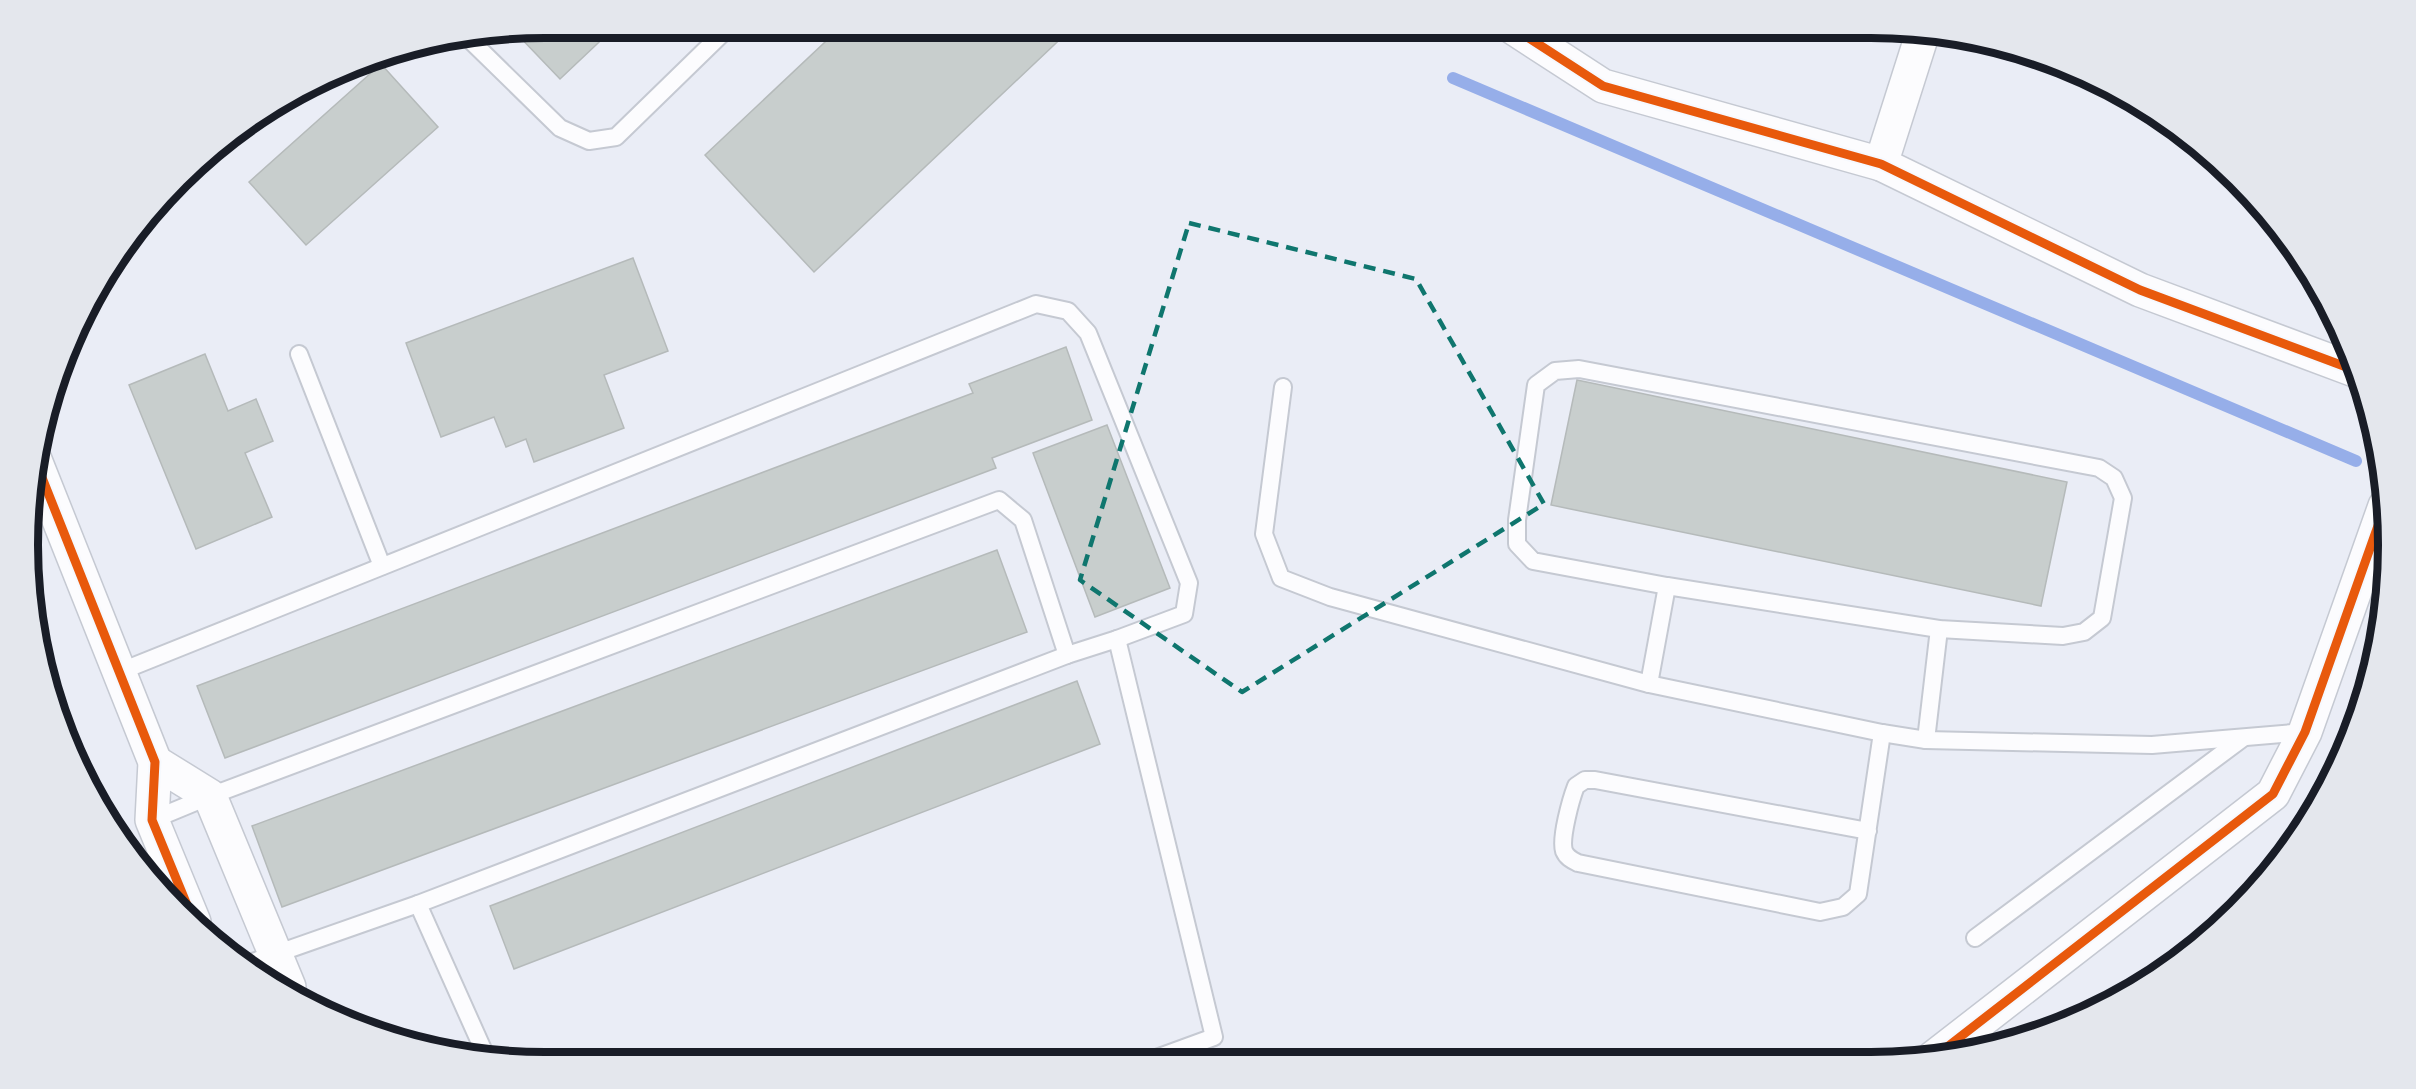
<svg xmlns="http://www.w3.org/2000/svg" width="2416" height="1089" font-family="'Work Sans',sans-serif">
<style>
.lines{fill:none;stroke-linecap:round;stroke-linejoin:round}
.stream{stroke:#96aee9;stroke-width:12}
.building{fill:#c8cecd;stroke:#b5baba;stroke-width:1.5}
.service-casing{stroke:#c5c9d2;stroke-width:20}
.minor-casing{stroke:#c5c9d2;stroke-width:36}
.service{stroke:#fcfcfe;stroke-width:16}
.minor{stroke:#fcfcfe;stroke-width:33}
.cycleway-casing{stroke:#f6f9fe;stroke-width:13}
.cycleway{stroke:#e8590c;stroke-width:9}
.marked{fill:none;stroke:#0f766e;stroke-width:4.5;stroke-dasharray:12 8;stroke-linejoin:round}
.rim{fill:none;stroke:#191d27;stroke-width:8}
</style>
<rect width="100%" height="100%" fill="#eaedf6"/>
<g class="lines">
<path class="stream" d="M1453 78 2356 461"/>
</g>
<g class="building">
<path d="M544 27H615L560 79 515 32Z"/>
<path d="M841 27H1073L814 272 705 155Z"/>
<path d="M381 64 438 127 306 245 249 182Z"/>
<path d="M633 258 668 351 604 375 624 428 534 462 526 439 506 447 494 417 441 437 406 343Z"/>
<path d="M1066 347 1092 420 992 458 996 468 225 758 197 686 973 393 969 384Z"/>
<path d="M205 354 228 411 256 399 273 441 245 453 272 517 196 549 129 385Z"/>
<path d="M1577 380 2067 482 2041 606 1551 505Z"/>
<path d="M1107 425 1170 588 1095 617 1033 453Z"/>
<path d="M997 550 1027 632 282 907 252 826Z"/>
<path d="M1077 681 1100 744 514 969 490 906Z"/>
</g>
<g class="lines">
<g class="service-casing">
<g id="service">
<path d="M469 39 560 128 589 141 616 137 729 27"/>
<path d="M299 354 382 566"/>
<path d="M1579 369 2099 468 2114 478 2123 498 2102 618 2084 632 2063 636 1939 629 1667 586 1533 561 1517 544V520L1536 385 1555 371Z"/>
<path d="M1283 387 1264 534 1281 578 1330 597 1649 684 1882 733 1926 740 2152 745 2305 732"/>
<path d="M1117 639 1214 1037 1151 1060"/>
<path d="M119 672 1036 304 1068 311 1088 333 1189 583 1184 614 1117 639 1067 655 418 904 250 963"/>
<path d="M1649 684 1667 586"/>
<path d="M1926 740 1939 629"/>
<path d="M152 820 210 796 999 500 1023 520 1067 655"/>
<path d="M1868 831 1595 780H1585L1576 786C1571 799 1560 838 1564 851 1567 858 1572 860 1578 863L1820 912 1843 907 1858 894 1882 733"/>
<path d="M418 904 486 1056"/>
<path d="M1975 938 2243 738"/>
</g>
</g>
<g class="minor-casing">
<g id="minor">
<path d="M1512 27 1603 86 1881 164 2140 290 2357 371"/>
<path d="M1881 164 1923 32"/>
<path d="M35 460 155 762 152 820 194 922"/>
<path d="M155 762 210 796 289 987"/>
<path d="M1933 1058 2273 794 2305 732 2385 506"/>
</g>
</g>
<use href="#service" class="service"/>
<use href="#minor" class="minor"/>
<g class="cycleway-casing">
<g id="cycleway">
<path d="M1512 27 1603 86 1881 164 2140 290 2357 371"/>
<path d="M35 460 155 762 152 820 194 922"/>
<path d="M1933 1058 2273 794 2305 732 2385 506"/>
</g>
</g>
<use href="#cycleway" class="cycleway"/>
</g>
<path class="marked" d="M1189 223 1416 279 1544 504 1242 692 1080 580Z"/>
<path d="M0 0H2416V1089H0ZM545 38H1871A507 507 0 0 1 2378 545V545A507 507 0 0 1 1871 1052H545A507 507 0 0 1 38 545V545A507 507 0 0 1 545 38Z" fill="#e4e7ed" fill-rule="evenodd"/>
<path class="rim" d="M545 38H1871A507 507 0 0 1 2378 545V545A507 507 0 0 1 1871 1052H545A507 507 0 0 1 38 545V545A507 507 0 0 1 545 38Z"/>
</svg>
